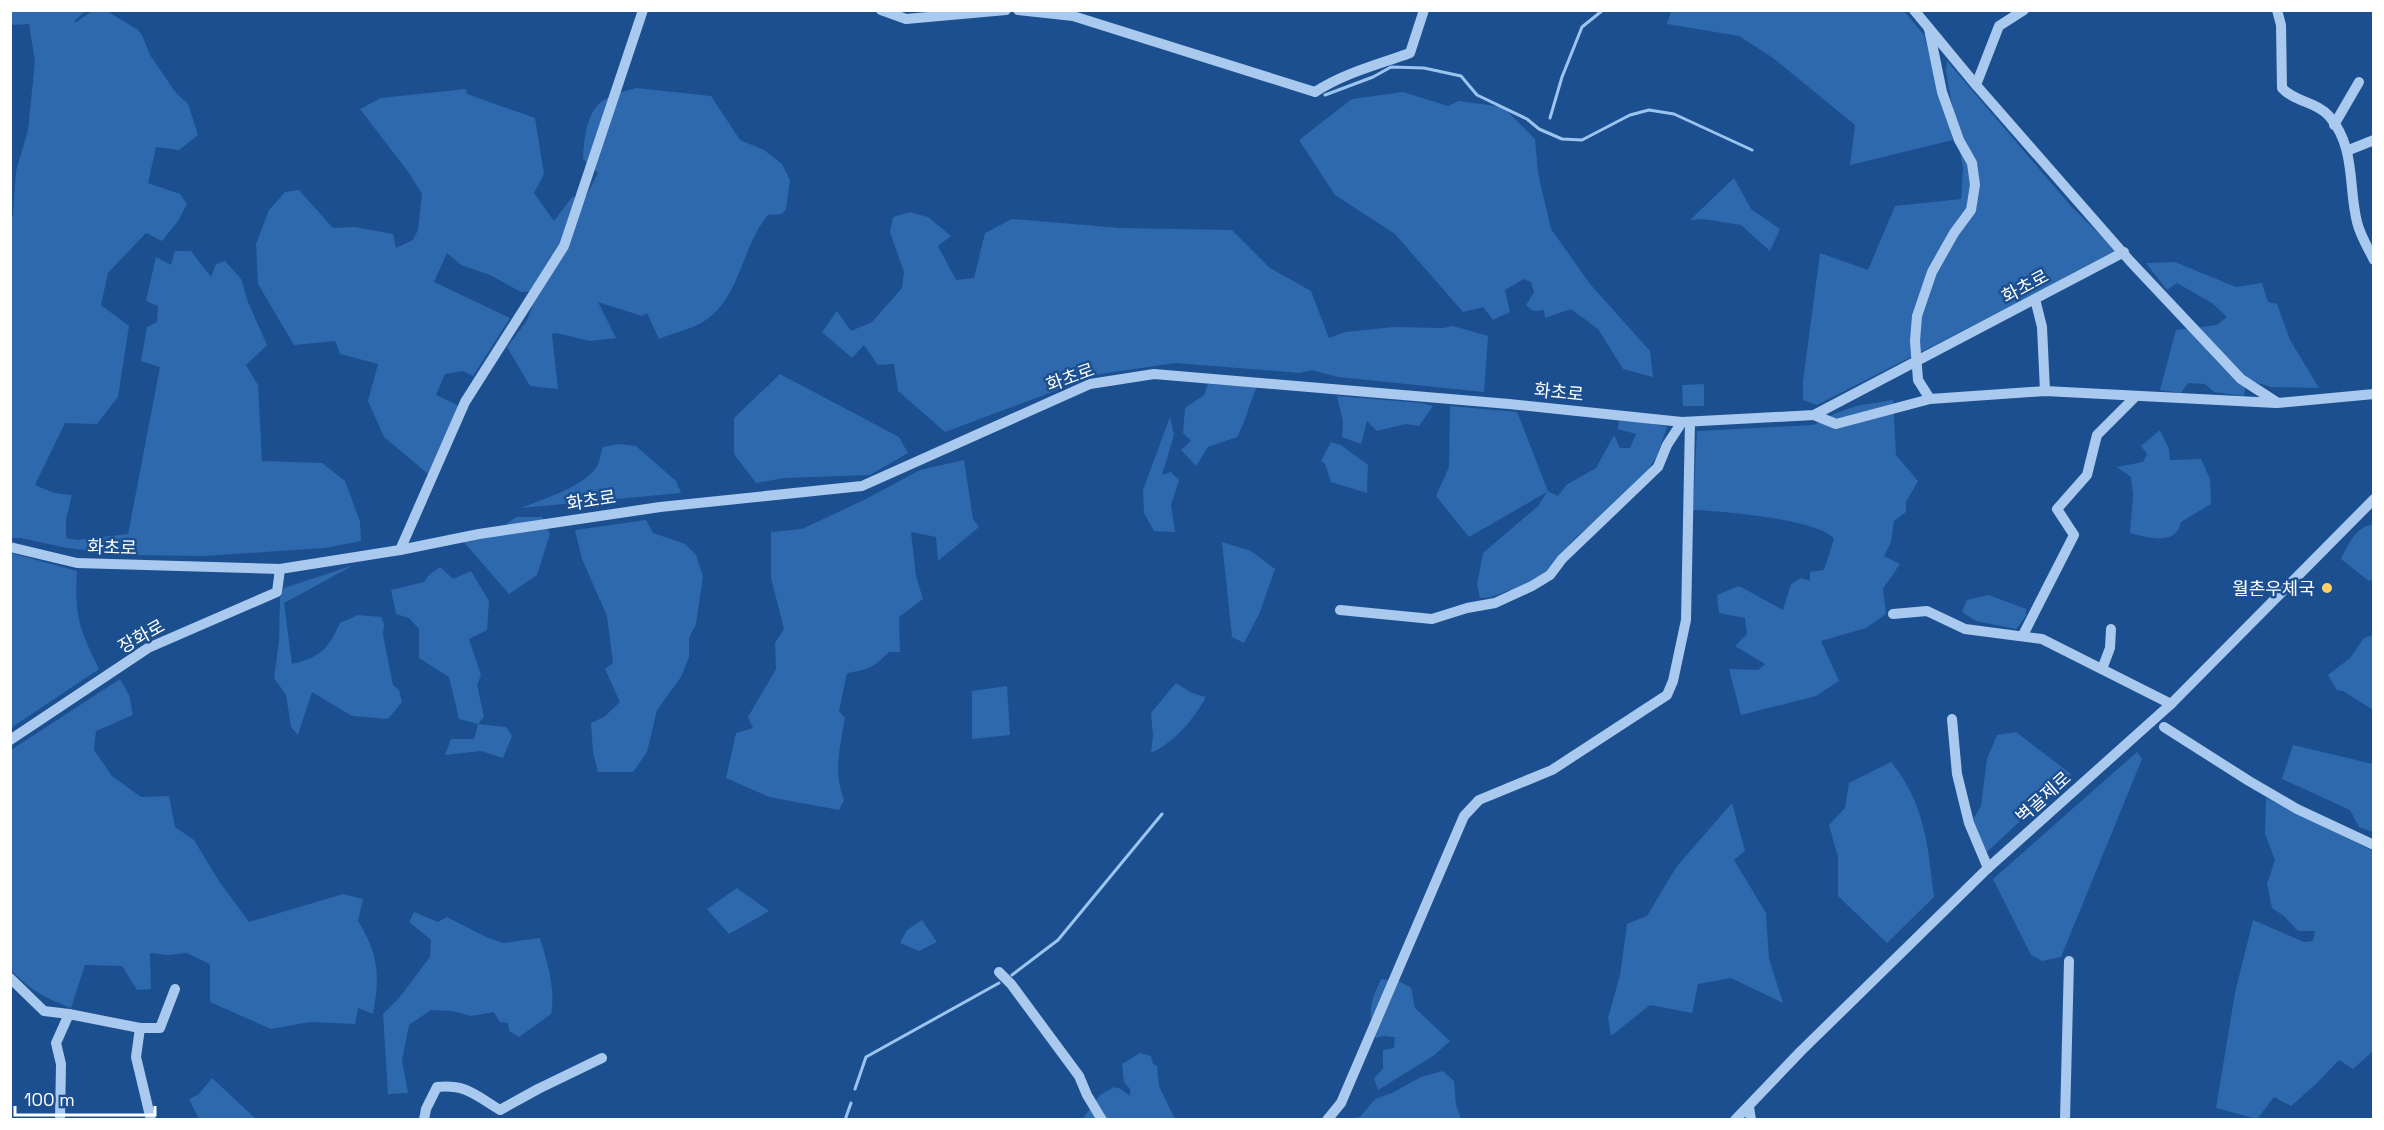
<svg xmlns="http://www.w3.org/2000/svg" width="2384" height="1130" font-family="'Space Grotesk','Noto Sans KR',sans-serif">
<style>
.green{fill:#2e69ad}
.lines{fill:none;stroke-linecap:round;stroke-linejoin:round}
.stream{stroke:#9cc4f0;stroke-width:3}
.minor{stroke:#a9c9ee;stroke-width:10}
.poi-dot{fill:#ffd166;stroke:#1b4f8f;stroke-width:2}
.labels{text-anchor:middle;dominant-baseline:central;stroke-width:5;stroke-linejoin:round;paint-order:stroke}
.street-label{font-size:18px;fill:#fff;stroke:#1b4f8f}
.poi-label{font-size:18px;fill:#fff;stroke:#1b4f8f;text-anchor:end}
</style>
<rect width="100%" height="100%" fill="#1b4f8f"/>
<g class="green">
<path d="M12 10 86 11 75 20V23L92 11H107L138 30 142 35 150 55 176 93 188 104 198 135 179 150 156 147 148 183 180 194 187 204 178 221 162 241 146 233 108 273 101 305 129 326 118 397 97 424 65 423 35 485 54 493 72 495 66 519V538L77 540 128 534 160 367 141 361 147 327 157 322 158 306 146 301 156 257 171 265 175 251H191L211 277 216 264 225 261 241 279 248 302 267 345 246 365 258 385 262 461 322 463 345 481 360 522 361 541 325 548 204 556 126 555 67 548 21 538H11V218L13 215 16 171 28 130 35 61 29 24 13 25 11 23Z"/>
<path d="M1671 11H1904L1924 35 1953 140 1850 165 1855 125 1773 58 1739 36 1667 24Z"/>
<path d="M1947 61 2070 205 2117 252 1817 405 1803 400V381L1820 253 1868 270 1895 206 1961 199 1963 169 1946 71Z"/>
<path d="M636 88 711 96 740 140 764 150 782 164 790 180 786 209 782 214 768 215C741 247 741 298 703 322 690 330 672 333 659 339L647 313 642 316 598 302 616 338 590 341 556 333 552 334 558 389 530 386 507 347 526 322 539 291 521 292 490 275 461 265 447 253 434 282 510 318 473 376 463 371 445 374 436 395 459 406 428 474 384 437 368 401 378 364 340 354 335 341 294 345 258 284 256 244 269 210 285 192 299 190 333 228 355 227 393 234 396 248 413 240 418 230 422 194 409 173 360 109 381 98 466 89 467 94 535 118 544 174 534 193 554 221 572 197 585 198 598 173 583 159C584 140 586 111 604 100 613 94 626 91 636 88Z"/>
<path d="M1403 92 1448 106 1459 101 1503 107 1535 139 1538 173 1551 229 1590 284 1650 351 1653 377 1623 369 1598 329 1571 309 1545 318 1544 310 1533 311 1526 305 1534 292 1531 282 1524 279 1505 290 1510 312 1493 320 1483 307 1463 312 1395 234 1335 195 1299 140 1352 99Z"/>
<path d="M1734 178 1751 209 1780 229 1770 251 1741 225 1703 219 1690 220Z"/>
<path d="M910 212 928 217 951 236 938 246 956 280 974 278 985 233 1012 219 1120 228 1232 230 1270 268 1311 291 1329 338 1345 332 1394 327 1443 328 1453 326 1488 336 1484 392 1338 377 1312 370 1300 373 1175 363 1100 374 945 432 898 391 894 364 878 365 864 345 852 358 822 332 837 311 851 331 872 322 902 288 904 272 890 232 893 217Z"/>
<path d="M2175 262 2236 287 2262 283 2268 302 2277 304 2290 340 2319 388 2271 387 2246 379 2244 396 2214 392 2205 384 2188 383 2181 393 2160 390 2176 330 2217 325 2227 317 2212 303 2177 283 2167 290 2146 263Z"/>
<path d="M780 374 899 437 908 453 870 475 784 478 756 483 734 454V418Z"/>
<path d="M1208 384 1257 387C1249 404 1246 421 1237 437L1208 447 1196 466 1181 450 1191 441 1183 433 1185 408 1204 395Z"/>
<path d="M1704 384V406H1683L1682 385Z"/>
<path d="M1337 396 1422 403 1433 406 1419 426 1406 424 1377 431 1367 421 1361 444 1342 437 1343 422Z"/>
<path d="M1893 400 1896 455 1918 481 1906 502V512L1894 521 1891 542 1884 556 1900 564 1883 589 1886 614 1866 628 1821 641 1839 681 1816 696 1741 715 1729 669 1758 670 1765 664 1735 646 1747 634 1745 618 1719 613 1717 595 1739 586 1783 610 1791 584 1801 578 1810 581V572L1824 570 1834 539C1820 519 1720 511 1693 510L1697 431 1814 425 1834 414 1856 406Z"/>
<path d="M1450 406 1517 412 1548 491 1558 496 1566 485 1596 468 1614 435 1620 448H1630L1636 434 1618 429 1619 421 1644 422 1667 427 1657 456 1645 475 1591 526C1568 538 1559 565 1538 579 1532 583 1523 589 1516 590 1513 591 1510 590 1507 591 1497 595 1491 598 1480 598L1477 585 1483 553 1538 506 1547 492 1469 537 1436 496 1449 467Z"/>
<path d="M1170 417 1174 435 1162 475 1171 472 1179 480 1171 505 1175 532 1154 531 1144 513 1143 490Z"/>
<path d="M2160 430 2169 449 2170 460 2201 459 2210 479 2211 504 2181 522C2176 547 2147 537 2130 533L2133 495 2131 477 2117 467 2143 462 2147 454 2141 446Z"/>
<path d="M1331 442 1341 445 1368 465 1367 493 1331 482 1325 464 1321 461Z"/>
<path d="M619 444 636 446 676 481 681 493 521 508C543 499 586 486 597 466 600 461 601 452 603 447Z"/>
<path d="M964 460 973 519 979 527 938 561 936 537 911 532 916 576 923 599 899 617 900 652H889C874 667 868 670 847 673L839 711 845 718C840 746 833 773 844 800L839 810 769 797 726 778 736 733 753 728 748 717 776 669 775 643 784 629 771 578V532L802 529 866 499 920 470Z"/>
<path d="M517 517H542L550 534 537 575 509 594 463 541 504 534 507 523Z"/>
<path d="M646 520 653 533 685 544 696 555 703 576 696 624 689 638V657L681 677 657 710 647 752 633 772H598L593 753 591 723 604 717 620 702 605 669 613 663 607 616 582 559 575 530Z"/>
<path d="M2373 524V579L2369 581 2341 559C2349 543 2355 528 2373 524Z"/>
<path d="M1222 542 1251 551 1275 569 1260 612 1244 643 1232 637Z"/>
<path d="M11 553 77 571C74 616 80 630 99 669L11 728Z"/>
<path d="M354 565 284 603 292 664C320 657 328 650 340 623L358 615 381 617 384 624 383 635 393 685 399 690 402 702 388 719 352 716 312 692 298 735 291 727 286 695 274 678 279 641 280 598 284 588Z"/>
<path d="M440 567 453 579 471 571 489 601 487 630 469 639 481 675 477 685 484 717 478 724 506 727 512 736 503 758 481 751 445 755 451 739H474L478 724 459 719 449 677 419 658V629L409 618 396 614 391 590 424 582 429 575Z"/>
<path d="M1989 595 2026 609V616L2016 629 1976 621 1962 612 1967 600Z"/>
<path d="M2373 635H2374L2373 710 2343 691 2337 690 2328 675 2350 658 2364 638Z"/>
<path d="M120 679 129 695 133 715 96 731 94 750 112 776 141 797 169 796 175 827 194 840 219 881 249 922 343 894 363 899 358 921C379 955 380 976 373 1014L358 1008 355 1024 310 1022 271 1029 210 1002V964L187 953 168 955 150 953 151 989 137 990 122 966 85 965 71 1008C45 998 30 990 11 970V750Z"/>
<path d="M1176 683 1192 693 1206 697C1193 720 1175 742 1151 753L1153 736 1151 713Z"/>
<path d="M1007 686 1010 735 972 739V691Z"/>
<path d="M2016 732 2071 774 1987 852 1972 821 1981 806 1987 759 1997 735Z"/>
<path d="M2293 745 2373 764V832L2359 827 2350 810 2282 779Z"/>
<path d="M2137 752 2142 759 2061 957 2042 961 2031 955 1993 879Z"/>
<path d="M1891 762C1925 803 1928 847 1934 897L1887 943 1838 896V857L1829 825 1845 808 1849 783Z"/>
<path d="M2266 798 2373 851V1051L2353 1069 2339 1060 2316 1084 2291 1106 2274 1097 2257 1119 2216 1108 2235 993 2253 920 2304 942 2313 941 2315 931H2298L2284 916 2272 908 2267 884 2275 860 2265 834Z"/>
<path d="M1732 803 1745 851 1734 860 1766 913 1769 959 1783 1003 1731 978 1698 984 1692 1013 1650 1005 1611 1036 1608 1018 1620 975 1627 924 1647 916 1677 866Z"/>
<path d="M737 888 769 911 729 934 707 909Z"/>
<path d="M414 912 438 922 447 917 486 937 503 943 540 938C547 962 556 988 551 1014L519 1037 509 1031 508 1023 500 1022 494 1012 471 1016 452 1011 431 1010 409 1025 402 1060 408 1093 388 1094 383 1014 399 998 430 957 431 940 409 922Z"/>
<path d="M922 920 937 942 919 951 900 943 907 930Z"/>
<path d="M1381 979 1399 981 1411 988 1415 1008 1450 1041 1433 1056 1378 1090 1374 1078 1383 1069V1050L1394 1048 1395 1037 1383 1036 1376 1038C1367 1013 1370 1003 1381 979Z"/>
<path d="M1140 1053 1151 1056 1153 1064 1157 1066 1159 1086 1175 1119 1082 1120 1100 1095 1114 1087 1121 1089 1130 1096V1089L1124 1082 1122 1064Z"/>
<path d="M1443 1071 1454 1081 1456 1105 1461 1119H1352L1360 1117 1375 1099 1392 1093 1421 1077Z"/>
<path d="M212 1078 256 1119H199L189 1099 199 1094Z"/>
</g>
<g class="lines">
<g class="stream">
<path d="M918 10H931"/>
<path d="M1325 95 1373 77 1391 67 1424 68 1461 76 1477 95 1527 119 1539 129 1562 139 1582 140 1630 115 1649 110 1674 114 1752 150"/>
<path d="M1550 118 1562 77 1582 27 1603 10"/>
<path d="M1012 975 1058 940 1162 814"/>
<path d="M855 1089 866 1057 999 983"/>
<path d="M845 1120 851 1103"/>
</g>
<g class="minor">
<path d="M881 10 906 19 1006 10"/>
<path d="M1018 10 1073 16 1315 92C1344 73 1377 65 1410 53L1424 10"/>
<path d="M1914 10 1976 85 2130 261 2241 379 2278 403 2374 394"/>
<path d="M2277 10 2281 25 2282 88C2295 102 2317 102 2329 116 2356 147 2348 186 2357 222 2360 235 2368 248 2374 260"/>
<path d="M1929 29 1942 92 1959 140 1972 163 1975 185 1971 210 1954 233 1932 272 1917 316 1915 341 1918 380 1930 399"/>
<path d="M1976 85 1999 26 2024 10"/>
<path d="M2334 125 2359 82"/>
<path d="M2349 150 2374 140"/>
<path d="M2035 299 2042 327 2045 391"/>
<path d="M1814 415 1836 424 1930 399 2045 391 2276 403"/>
<path d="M10 547 77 563 280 569 400 550 479 534 660 507 862 486 1090 384 1154 374 1509 404 1682 422 1814 415 2124 252"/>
<path d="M400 550 465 402 564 246 643 10"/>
<path d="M1340 610 1432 619 1467 608 1495 603 1532 586 1550 575 1562 559 1658 467 1667 445 1682 422"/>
<path d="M1893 614 1927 611 1965 629 2042 639 2171 704"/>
<path d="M2023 635 2074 535 2057 509 2087 475 2097 435 2134 398"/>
<path d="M2102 669 2110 648 2111 629"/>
<path d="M1952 719 1957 774 1969 823 1988 868"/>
<path d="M2164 727 2249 781 2297 809 2374 845"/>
<path d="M10 740 148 648 277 592 280 569"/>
<path d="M999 972 1011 984 1079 1076 1087 1095 1102 1120"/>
<path d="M10 978 44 1011 69 1014"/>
<path d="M140 1028 136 1057 151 1120"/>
<path d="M1749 1107 1751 1120"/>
<path d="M60 1120 61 1064 56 1043 69 1014 140 1028H160L175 989"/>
<path d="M424 1120 426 1109 437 1087C466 1084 475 1095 500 1110L538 1089 602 1058"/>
<path d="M1327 1120 1341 1103 1464 816 1479 800 1552 770 1667 695 1673 681 1686 620 1690 422"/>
<path d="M1735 1120 1801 1051 1988 868 2171 704 2374 499"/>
<path d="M2065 1120 2069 961"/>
</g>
</g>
<circle class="poi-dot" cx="2327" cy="588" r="6"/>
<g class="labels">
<g class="street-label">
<text transform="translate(2025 286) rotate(-28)">화초로</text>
<text transform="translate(1070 377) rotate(-20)">화초로</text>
<text transform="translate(1559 392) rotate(6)">화초로</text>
<text transform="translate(591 500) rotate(-9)">화초로</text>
<text transform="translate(112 547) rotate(2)">화초로</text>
<text transform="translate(141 636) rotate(-29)">장화로</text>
<text transform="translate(2043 797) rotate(-42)">벽골제로</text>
</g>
<g class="poi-label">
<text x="2315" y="588">월촌우체국</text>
</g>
</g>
<rect width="2384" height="1130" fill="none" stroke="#ffffff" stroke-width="24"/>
<path d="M15 1106v9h140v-9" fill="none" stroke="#ffffff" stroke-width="3"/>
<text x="24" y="1106" font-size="18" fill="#ffffff" stroke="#1b4f8f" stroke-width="4.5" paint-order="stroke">100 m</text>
</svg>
